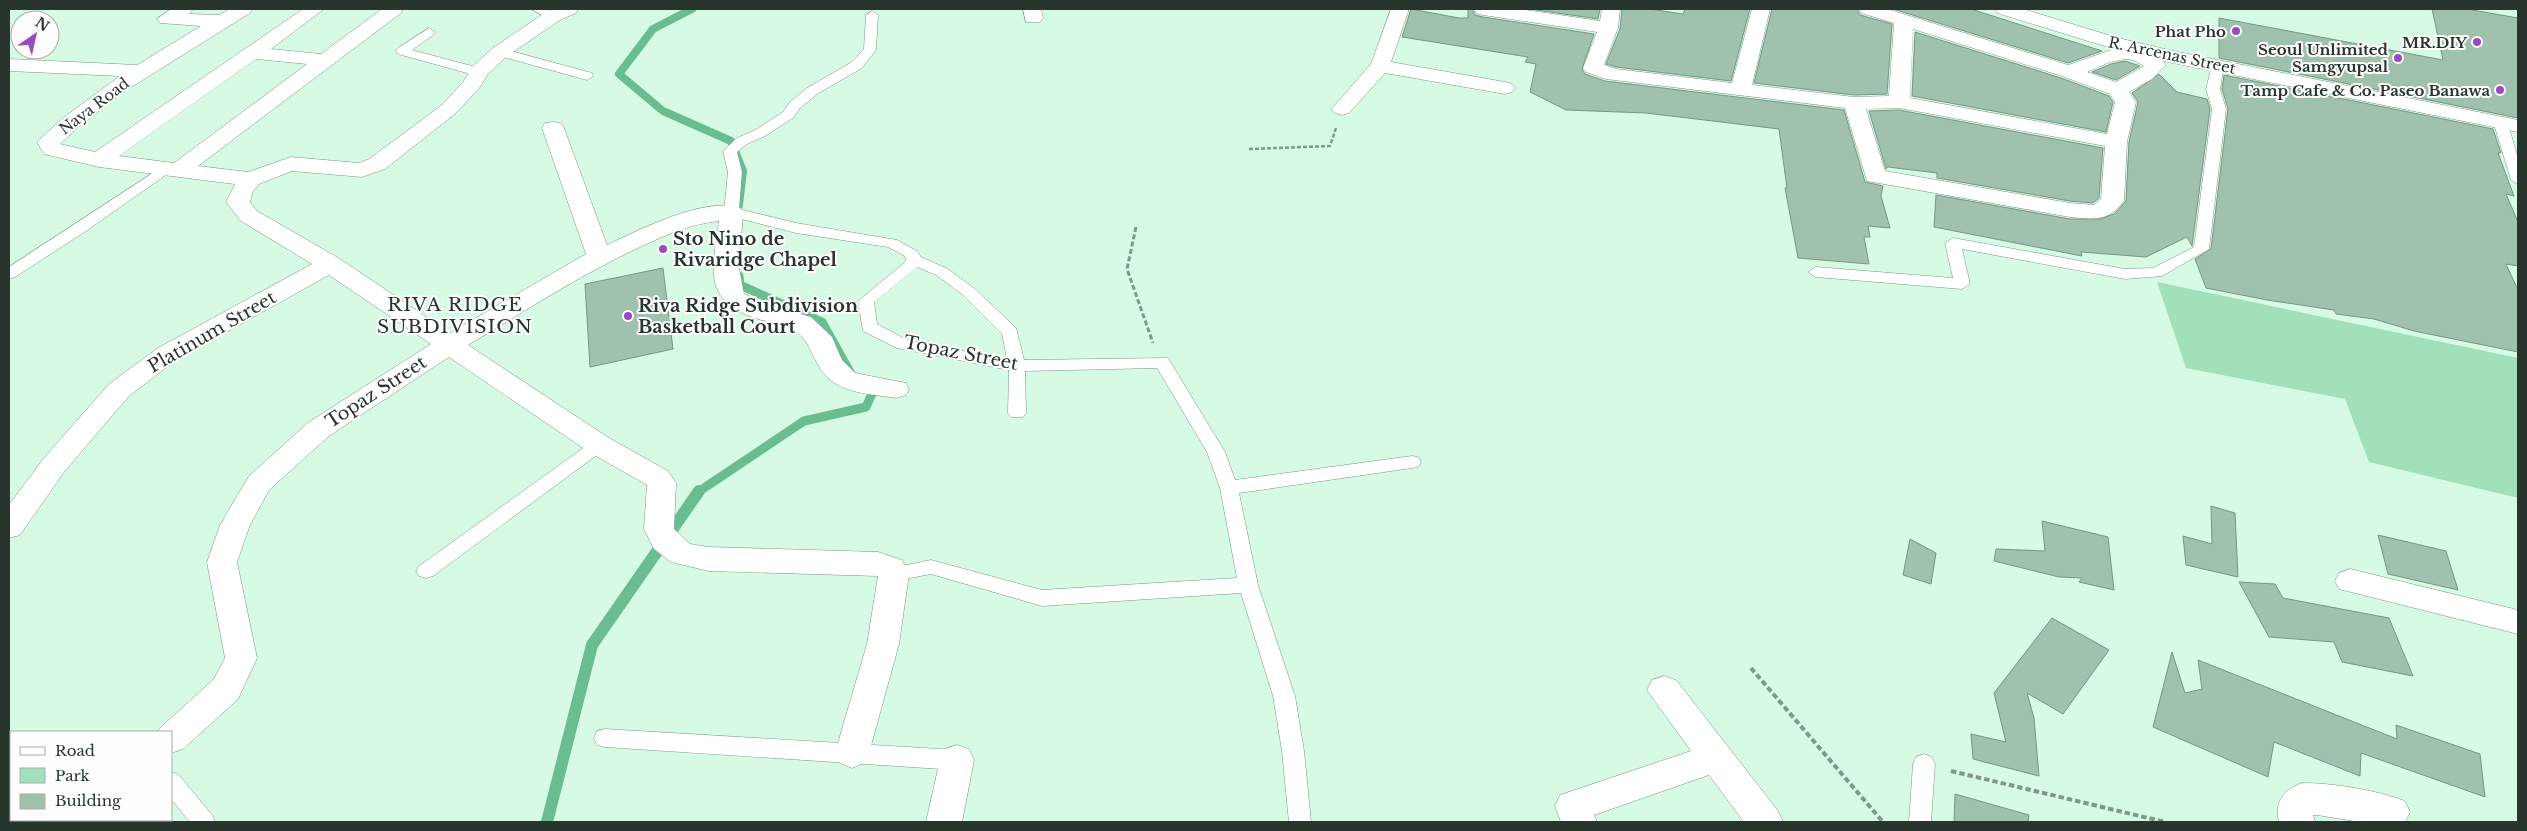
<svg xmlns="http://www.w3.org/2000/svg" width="2527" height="831" font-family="'Libre Baskerville',serif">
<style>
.green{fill:#a1e0bb}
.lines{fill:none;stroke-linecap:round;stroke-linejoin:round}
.stream-far2{stroke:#69bd90;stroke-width:8}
.stream-far1{stroke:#69bd90;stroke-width:9}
.stream{stroke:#69bd90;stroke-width:12}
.building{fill:#a0c1ad;stroke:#769683}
.lane-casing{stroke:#769683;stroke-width:1}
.street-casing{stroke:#769683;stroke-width:1}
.path-far2{stroke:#7f9889;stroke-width:2.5;stroke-dasharray:4 2;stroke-linecap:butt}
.path-far1{stroke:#7f9889;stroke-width:3;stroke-dasharray:5 2.5;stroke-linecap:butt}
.path{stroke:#7f9889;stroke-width:4;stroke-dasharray:5.5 3;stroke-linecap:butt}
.lane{fill:#fff;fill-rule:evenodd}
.street{fill:#fff;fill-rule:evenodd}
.poi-dot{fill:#994cbd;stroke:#fdfdfd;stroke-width:2}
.labels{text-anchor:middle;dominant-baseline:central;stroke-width:4;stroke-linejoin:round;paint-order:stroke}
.far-poi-label{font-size:15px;font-weight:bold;fill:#27352d;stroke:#fdfdfd;text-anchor:end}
.far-street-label{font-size:15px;fill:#27352d;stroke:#fdfdfd}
.poi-label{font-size:18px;font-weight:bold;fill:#27352d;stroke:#fdfdfd;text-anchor:start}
.street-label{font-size:18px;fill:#27352d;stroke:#fdfdfd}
.neighbourhood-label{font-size:19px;letter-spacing:1px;fill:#27352d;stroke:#fdfdfd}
</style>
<rect width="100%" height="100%" fill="#d7fae5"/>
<path class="green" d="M2157 282 2518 358V498L2369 462 2345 399 2186 368Z"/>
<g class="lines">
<path class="stream-far2" d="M692 9 653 29 619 74 663 111 731 141 743 171 739 205"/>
<g class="stream-far1">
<path d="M739 276 740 285 822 322 851 374"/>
<path d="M698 492 804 421 866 407 874 389 868 386"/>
</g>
<path class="stream" d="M547 822 592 645 699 491"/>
</g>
<g class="building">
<path d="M1411 9 1459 18H1468V9H1472L1475 15 1483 17 1594 34 1582 69 1585 74 1605 81 1844 110 1865 182 1883 186 1881 196 1890 228 1868 226 1870 237H1864L1869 264 1798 258 1785 188H1787L1779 129 1646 113 1566 110 1530 92 1536 64 1525 62 1528 57 1402 37Z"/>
<path d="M1530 9H1600L1598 19Z"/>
<path d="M1622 9H1650L1683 14 1685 9H1750L1731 81 1616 67 1606 64 1620 29Z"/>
<path d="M1772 9H1857L1860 15 1892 24 1887 94 1854 95 1754 83Z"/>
<path d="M1893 9H1971L2102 51 2068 63Z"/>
<path d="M2432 9H2467L2518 18V118L2219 58V18L2443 60Z"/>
<path d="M1915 32 2061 78 2109 96 2113 102 2106 132 1912 96Z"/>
<path d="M2125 61 2140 66 2116 80 2092 72 2111 64Z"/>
<path d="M2159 74 2177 92 2207 99 2210 109 2192 246 2187 237 2146 257 2081 252 2082 256 1934 227 1936 195 2070 219H2100L2114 214 2126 201 2129 142 2138 102 2132 93Z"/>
<path d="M2224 75 2493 129 2501 153H2498L2514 196 2506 194 2518 222V266L2506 264 2518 290V352L2414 331 2374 319 2336 314 2334 310 2267 300 2206 288 2195 259 2211 249 2228 109 2222 89Z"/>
<path d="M1899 110 2103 148 2099 198 2093 203 2070 201 1937 178V173L1888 167 1886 169 1869 111Z"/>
<path d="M663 268 673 349 590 367 585 284Z"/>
<path d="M2211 506 2235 513 2238 577 2186 565 2183 536 2212 544Z"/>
<path d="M2042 521 2108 537 2114 590 2079 582 2082 578 2059 577 1994 561 1996 549 2045 551Z"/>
<path d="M2378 535 2446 551 2458 590 2388 574Z"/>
<path d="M1910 539 1936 553 1931 584 1903 575Z"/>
<path d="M2239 582 2275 584 2283 598 2389 618 2413 676 2342 662 2334 642 2269 637Z"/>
<path d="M2052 618 2109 650 2063 714 2027 693 2034 718 2039 776 1973 759 1971 734 2006 742 1994 693Z"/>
<path d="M2172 652 2185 693 2202 689 2198 660 2397 739 2396 725 2480 754 2485 797 2361 753 2360 776 2274 742 2268 777 2153 727Z"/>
<path d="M1955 794 2029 815 2028 822H1954Z"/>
</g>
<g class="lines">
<g class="lane-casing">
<g id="lane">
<path d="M531 9H547L559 16 557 19H549Z"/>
<path d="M872 11 878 15 876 50 862 68 817 94 800 108 793 118 765 136 747 144 737 152 742 172 739 209 796 223 897 240 917 251 921 257 948 269 975 289 1016 328 1024 360 1168 358 1225 452 1235 480 1412 456 1418 457 1421 462 1418 467 1412 468 1239 493 1258 585 1295 696 1304 751 1311 822H1289L1282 751 1273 696 1241 593 1042 606 931 574 894 581 887 579 884 574 887 569 931 560 1042 590 1237 578 1220 488 1207 452 1157 368 1025 371 1026 413 1023 417H1011L1008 413 1009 370 897 348 863 331 858 301 903 264 906 260 905 256 888 247 796 233 726 215 724 212 728 172 723 151 737 138 755 130 783 112 790 102 807 88 852 62 864 49 866 15ZM917 267 936 275 963 295 1002 334 1007 359 907 340 877 324 874 302Z"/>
<path d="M429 28 435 32 433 35 412 50 483 69 484 72 483 75 478 76 398 54 396 51 398 48Z"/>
<path d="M500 48 592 73 593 76 587 80 496 55 494 52Z"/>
<path d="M2218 61 2224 65 2220 89 2226 109 2209 249 2162 276 2125 279 1962 249 1970 284 1962 289 1816 277 1808 272 1816 267 1953 278 1945 243 1953 238 2125 269 2153 268 2194 247 2212 109 2206 89 2212 65Z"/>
<path d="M2500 117 2507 121 2518 158V184L2511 180 2493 121Z"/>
<path d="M165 165 170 166 172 169 170 172 86 231 15 277 9 279V267Z"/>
<path d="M599 439 605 441 608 445 605 449 433 576 426 578 419 576 416 571 419 566 593 441Z"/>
<path d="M605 729 957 750 965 753 968 760 965 767 957 770 605 747 597 745 594 738 597 731Z"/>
<path d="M1924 754 1932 757 1935 764 1931 822H1909L1913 764 1916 757Z"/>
<path d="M171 772 179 775 212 815 215 822H190L171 799Z"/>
</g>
</g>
<g class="street-casing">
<g id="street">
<path d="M171 9H193L189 14 219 15 230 9H252L250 13 125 91 78 127 60 144 95 152 303 9H324L271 49 321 54 382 9H403L401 13 198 166 248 172 291 157 359 163 369 159 442 105 464 81 471 68 493 48 546 12 554 9H578L576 13 560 20 507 56 487 75 480 87 456 113 385 169 362 177 292 171 259 184 253 191 250 202 257 211 340 259 450 333 586 254 542 128 545 123 553 122 561 123 564 128 607 245C641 229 701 198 739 207L743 212 739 268 744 294 763 303 811 317 832 337 842 360 855 373 906 383 909 389 906 395 896 398C866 393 832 394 817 363 810 350 807 339 794 330 785 323 768 322 758 319 701 301 713 269 719 221 690 224 666 235 640 247 580 275 525 311 468 345L609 438 668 471 676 483 674 529 690 544 709 547 878 552 902 560 909 574 899 644 869 753 864 763 852 768 840 763 835 753 867 644 878 576 709 571 671 562 654 549 644 529 647 485 589 452 449 357 329 436 269 490 250 525 237 562 257 658 238 699 183 749 171 753V732H157L159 729 214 679 225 658 207 562 220 525 249 476 309 422 431 344 329 275 176 360 129 396 64 472 20 535 9 538V505L44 458 109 384 158 348 312 264 241 221 226 202 235 184 99 167 44 154 37 142 63 118 120 76 9 71V59L137 65 201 26 160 23 157 19ZM256 59 307 64 174 163 119 156Z"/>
<path d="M1023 9H1041L1043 18 1040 22H1026Z"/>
<path d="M1391 9H1409L1391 62 1505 82 1512 84 1515 88 1512 92 1505 94 1385 73 1349 113 1342 115 1335 113 1331 109 1335 105 1371 64Z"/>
<path d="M1474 9H1519L1600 21 1602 9H1620L1618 28 1604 65 1616 69 1732 83 1752 9H1770L1752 85 1854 97 1889 96 1894 23 1861 13 1859 9H1887L2068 65 2114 49 1997 13 1995 9H2023L2118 38 2173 51 2518 120V132L2163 61 2166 65 2152 79 2129 92 2136 102 2127 142 2124 201C2109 222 2092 219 2070 217L1867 181 1845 108 1606 79 1586 72 1583 68 1597 32 1483 15 1476 13ZM1913 29 2062 76 2110 94 2115 102 2107 134 1910 98ZM2125 59 2133 60 2144 66 2116 82 2087 72 2110 62ZM1899 108 2105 146 2101 199 2094 205 2070 203 1885 171 1866 109Z"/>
<path d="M2350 569 2518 610V634L2339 589 2335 581 2339 573Z"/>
<path d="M1664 676 1676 680 1778 811 1783 822H1744L1709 775 1594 815 1597 822H1561L1555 806 1560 795 1691 751 1647 690 1652 680Z"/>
<path d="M957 745 969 749 974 760 962 822H926L940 760 945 749Z"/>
<path d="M9 762 11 763V794L9 793Z"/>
<path d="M2302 783C2333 783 2376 790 2405 801L2410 812 2405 822H2360L2317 815H2313L2315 822H2279C2274 802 2283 790 2302 783Z"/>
<path d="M35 820H73L72 822H34Z"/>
</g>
</g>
<path class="path-far2" d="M1249 149 1330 146 1336 128"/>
<path class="path-far1" d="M1136 227 1127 269 1153 343"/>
<g class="path">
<path d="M1751 668 1883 822"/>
<path d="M1951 771 2165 822"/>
</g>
<use href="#lane" class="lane"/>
<use href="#street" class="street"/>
</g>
<g class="poi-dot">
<circle cx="2236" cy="31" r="5"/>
<circle cx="2477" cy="42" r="5"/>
<circle cx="2398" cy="58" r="5"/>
<circle cx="2500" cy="90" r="5"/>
<circle cx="663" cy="249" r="5"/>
<circle cx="628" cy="316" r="5"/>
</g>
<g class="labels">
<g class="far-poi-label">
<text x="2226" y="31">Phat Pho</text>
<text x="2467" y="42">MR.DIY</text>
<text x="2388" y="49">Seoul Unlimited<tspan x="2388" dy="17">Samgyupsal</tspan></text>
<text x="2490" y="90">Tamp Cafe &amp; Co. Paseo Banawa</text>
</g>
<g class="far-street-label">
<text transform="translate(2172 55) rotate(12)">R. Arcenas Street</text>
<text transform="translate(94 106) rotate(-37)">Naya Road</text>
</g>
<g class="poi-label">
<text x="673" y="239">Sto Nino de<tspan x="673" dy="21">Rivaridge Chapel</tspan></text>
<text x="638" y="306">Riva Ridge Subdivision<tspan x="638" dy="21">Basketball Court</tspan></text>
</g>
<g class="street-label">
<text transform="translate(212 332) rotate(-30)">Platinum Street</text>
<text transform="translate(961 353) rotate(11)">Topaz Street</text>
<text transform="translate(376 392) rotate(-33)">Topaz Street</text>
</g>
<g class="neighbourhood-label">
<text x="455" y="304">RIVA RIDGE<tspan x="455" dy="22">SUBDIVISION</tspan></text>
</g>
</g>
<rect width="2527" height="831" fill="none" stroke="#27352d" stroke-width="20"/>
<rect x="10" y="731" width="162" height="90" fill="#fdfdfd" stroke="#a7adaa"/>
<rect x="20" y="747" width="25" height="8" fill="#ffffff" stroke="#a7adaa"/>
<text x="55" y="756" font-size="15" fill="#27352d">Road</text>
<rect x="20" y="768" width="25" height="15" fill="#a1e0bb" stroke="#a7adaa"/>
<text x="55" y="781" font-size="15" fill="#27352d">Park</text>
<rect x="20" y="794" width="25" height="15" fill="#a0c1ad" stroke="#a7adaa"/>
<text x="55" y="806" font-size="15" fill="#27352d">Building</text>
<g transform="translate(35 35) rotate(34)"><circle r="24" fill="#fdfdfd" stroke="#a7adaa"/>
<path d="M0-4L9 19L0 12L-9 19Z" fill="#994cbd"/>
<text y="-8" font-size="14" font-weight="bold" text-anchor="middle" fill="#27352d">N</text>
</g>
</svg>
